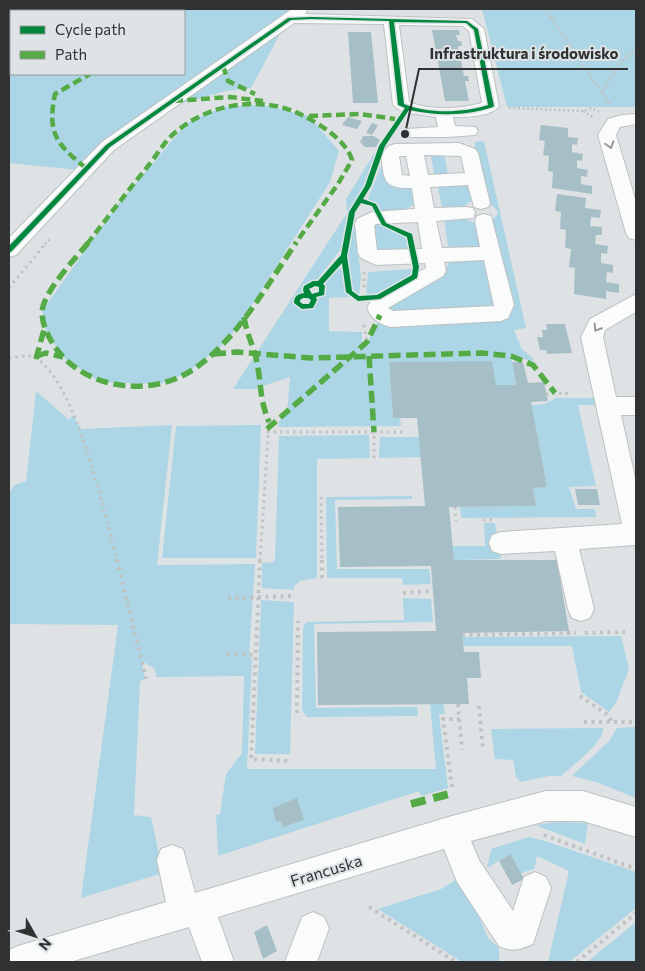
<svg xmlns="http://www.w3.org/2000/svg" width="645" height="971" font-family="Commissioner,sans-serif">
<style>
.green{fill:#acd6e5}
.building{fill:#a6bfc7}
.lines{fill:none;stroke-linecap:round;stroke-linejoin:round}
.minor-casing{stroke:#bec0c1;stroke-width:2}
.path-far2{stroke:#c1c3c3;stroke-width:2.5;stroke-dasharray:2 2.5;stroke-linecap:butt}
.path-far1{stroke:#c1c3c3;stroke-width:3;stroke-dasharray:2.5 4;stroke-linecap:butt}
.path{stroke:#c1c3c3;stroke-width:4;stroke-dasharray:3 4.5;stroke-linecap:butt}
.minor{fill:#fafbfb;fill-rule:evenodd}
.quiet-far2{stroke:#54ab45;stroke-width:4.5;stroke-dasharray:9 4.5;stroke-linecap:butt}
.quiet-far1{stroke:#54ab45;stroke-width:5.5;stroke-dasharray:12 5.5;stroke-linecap:butt}
.quiet{stroke:#54ab45;stroke-width:8;stroke-dasharray:15 8;stroke-linecap:butt}
.cycleway-casing{stroke:#dee3e5;stroke-width:3}
.cycleway{fill:#00873e;fill-rule:evenodd}
.oneway{stroke:#949696}
.labels{text-anchor:middle;dominant-baseline:central;stroke-width:4;stroke-linejoin:round;paint-order:stroke}
.near-street-label{font-size:16px;fill:#2f3132;stroke:#dee3e5}
.leader{fill:none;stroke:#2f3132;stroke-width:2}
.callout-dot{fill:#2f3132;stroke:#dee3e5;stroke-width:2}
.callout-label{font-size:15px;text-anchor:middle;font-weight:bold;fill:#2f3132;stroke:#dee3e5;stroke-width:4;stroke-linejoin:round;paint-order:stroke}
</style>
<rect width="100%" height="100%" fill="#dfe2e4"/>
<g class="green">
<path d="M66 9H289L288 26 282 30 251 88 226 91 175 105 115 147 89 171 9 163V67L11 65V74H184V11H63Z"/>
<path d="M482 9H636V107H507Z"/>
<path d="M262 105 309 116 339 151 330 182 244 317 228 340 189 372 160 384 100 382 65 359 47 334 42 311 119 203 187 123 222 107Z"/>
<path d="M393 123 380 146 364 188 351 207 341 249 317 280 308 283 304 289 305 293 297 297 296 304 303 309 313 308 317 302 315 297 322 296 326 291 325 284 335 270 342 268 349 297 329 298V331L362 332V342L358 351 366 345 379 319 497 318 491 223 498 213C495 206 488 204 484 198 479 189 474 154 475 142L484 141 526 328 514 330 522 349 534 359 532 362 518 356H511L516 385H496L389 362 393 418H400L401 426 279 427V421L287 414 290 377 254 389H233L347 213 346 199Z"/>
<path d="M430 151 444 154 448 175 435 178Z"/>
<path d="M385 157 413 188 417 204 409 207 408 210 383 216 378 205 367 201Z"/>
<path d="M469 182 476 197 458 211 443 212 437 183Z"/>
<path d="M463 218 481 226 485 249 449 253 444 219Z"/>
<path d="M354 219 361 276 359 297 353 292 348 254Z"/>
<path d="M370 222H378L406 236 409 253 377 254Z"/>
<path d="M484 257 499 306 389 315 385 304 447 267 450 259Z"/>
<path d="M413 269 412 275 372 296 366 297 368 272Z"/>
<path d="M36 391 69 420 73 415 81 429 172 425 157 565 255 564 249 657 252 659 247 769H436L430 704H443L445 714H439L448 788 421 796 419 791 218 856 216 815 220 814 226 774 242 753 244 676 156 677 155 669 142 661 145 679 140 681 134 815 151 817 163 873 81 898 118 625 9 624V492L15 485 26 481Z"/>
<path d="M556 398H595L597 405H578L596 486 569 487 576 509H595L596 517 461 518 460 507 536 506 533 488 547 487 531 405 545 404Z"/>
<path d="M261 425 256 558H162L176 426Z"/>
<path d="M369 435 370 458 317 459V578L300 581 294 586V590L262 588V563L273 562 275 559 279 436Z"/>
<path d="M380 437H419L421 457 379 458Z"/>
<path d="M412 496V499L335 500 337 569H429L431 584 403 585 402 578H327L326 497Z"/>
<path d="M484 523H495L501 559 454 560 453 546H485Z"/>
<path d="M403 598 431 599 433 622 314 624 316 708 417 707 418 716 307 717 302 710 303 628 306 622 404 620Z"/>
<path d="M261 600 294 602 290 754H255Z"/>
<path d="M621 636 629 669 616 703 609 712 581 692 572 646H463L462 637Z"/>
<path d="M636 727V798L596 782 572 776 609 741 617 728Z"/>
<path d="M603 728C603 744 573 765 561 776H549L521 782 516 777 513 760 495 759 491 729Z"/>
<path d="M558 822 588 823 585 844 535 825Z"/>
<path d="M529 837 545 841 636 872V908L569 962H548L569 871 537 856 534 869 521 873 511 854 487 868 491 849Z"/>
<path d="M462 876 488 938 499 948V962H462L378 909 441 889Z"/>
<path d="M636 922V962H587Z"/>
</g>
<g class="building">
<path d="M432 30H459L460 35H456L458 41H461L462 46H458L464 76H468L469 81H465L469 101H445Z"/>
<path d="M348 32H371L378 103H353Z"/>
<path d="M348 117 362 121 357 129 342 125Z"/>
<path d="M372 123 378 125 372 135 366 133Z"/>
<path d="M541 125 568 128V137L578 138 577 145 572 144V152L583 154 582 161 577 160V168L588 170 587 177 581 176V184L592 186V194L552 188 553 172 548 171 549 156 543 155 545 141 539 140Z"/>
<path d="M363 136H374L380 140 376 147H365L360 142Z"/>
<path d="M557 194 586 198 585 208 601 210 600 218 591 217 590 226 602 227V235H596L595 244 608 246 607 254 601 253V263L613 265V273L607 272 606 282 619 284V293L606 291V299L574 294 575 268 569 267 571 249 565 248 566 230 560 229 561 212 555 211Z"/>
<path d="M546 324H565L572 353 547 354 546 350H540L537 337H543L542 330H547Z"/>
<path d="M492 361 496 385H516L512 362H523L528 383 544 382 548 401 531 402 547 487 533 488 536 506 449 507 454 560H557L569 631 462 633 464 652H479L481 678H467L469 704 318 705 317 632 436 631 431 566 340 567 338 507 425 506 417 418H393L389 362Z"/>
<path d="M575 489H597L600 505H578Z"/>
<path d="M297 798 304 820 283 827 281 821 276 822 273 808Z"/>
<path d="M511 854 524 879 512 885 499 861Z"/>
<path d="M267 925 277 951 263 959 254 932Z"/>
</g>
<g class="lines">
<g class="minor-casing">
<g id="minor">
<path d="M292 9H308L305 14 472 19 484 29 499 106C492 117 465 117 453 117L455 126 475 127 478 131 475 135 448 137H407L404 133 407 129 438 127 436 117 403 112 393 105 384 24 294 23 114 150 16 255 9 257V238L102 142ZM399 25 463 26 469 31 482 103C461 109 430 111 409 102Z"/>
<path d="M636 114V124L620 127 616 135 636 202V240L629 238 626 233 598 135 608 119 622 115Z"/>
<path d="M459 143 475 149 478 153 490 203 488 207 481 209 474 207 468 185 430 187 434 208 466 207 473 208 475 213 473 218 436 221 442 248 480 247 475 221 477 216 484 214 491 216 514 305 508 318 501 321 390 327C378 323 371 319 367 307L373 298 426 268 425 263 376 265 361 258 358 253 355 224 357 219 372 212 415 209 412 188C382 189 384 179 381 154L389 146 395 144ZM424 155 461 156 465 173 428 175ZM399 156H406L410 176 402 175ZM418 222 422 249 377 250 374 226 376 224ZM484 260 494 306 393 311 388 308 443 276 446 271 444 262Z"/>
<path d="M636 294V312L605 330 603 337 616 397H636V415H621L636 482V545L579 549 594 609 590 618 581 621 572 618 568 609 555 551 501 554 492 551 489 543 492 535 501 532 622 524 581 337 590 319Z"/>
<path d="M546 791H583L636 807V837L583 821H546L471 841 479 860 513 911 524 877 535 872 546 877 551 888 533 944C520 950 512 952 499 946L457 882 444 849 218 917 234 962H202L189 927 70 962H9V950L18 946 166 902 157 860 161 849 172 845 183 849 195 893 452 816Z"/>
<path d="M313 912 324 917 329 928 317 962H285L302 917Z"/>
</g>
</g>
<g class="path-far2">
<path d="M545 9 611 106"/>
<path d="M603 92 620 63 636 49"/>
<path d="M509 108 583 111 592 108 599 112"/>
<path d="M583 111 593 117"/>
<path d="M363 203 373 182"/>
<path d="M45 244 50 239"/>
</g>
<g class="path-far1">
<path d="M364 272V291"/>
<path d="M9 288 46 243"/>
<path d="M364 325 367 342"/>
<path d="M9 358C17 357 28 354 35 358 76 380 105 516 117 561"/>
<path d="M546 394 572 393"/>
<path d="M267 432H374"/>
<path d="M374 458V432H403"/>
<path d="M321 497 322 561"/>
<path d="M455 507 456 521"/>
<path d="M483 520H495"/>
<path d="M260 561 269 422"/>
</g>
<g class="path">
<path d="M117 560 146 679"/>
<path d="M260 560 251 759 290 761"/>
<path d="M322 560V578"/>
<path d="M403 593 433 591"/>
<path d="M228 598 294 596"/>
<path d="M585 633 625 632"/>
<path d="M462 635 576 633"/>
<path d="M227 654 255 655"/>
<path d="M580 696 608 715 611 721"/>
<path d="M458 704 462 750"/>
<path d="M479 706 483 749"/>
<path d="M297 713 298 621"/>
<path d="M584 722H636"/>
<path d="M452 787 443 719H459"/>
<path d="M544 835 636 869"/>
<path d="M369 907 456 962"/>
<path d="M577 962 636 913"/>
</g>
<use href="#minor" class="minor"/>
<g class="quiet-far2">
<path d="M165 11 168 9"/>
<path d="M223 66 228 81 255 94"/>
<path d="M174 101 230 97 263 101"/>
<path d="M309 116 360 114 395 119"/>
<path d="M86 168C56 144 47 133 55 94L90 74"/>
<path d="M87 244C107 218 127 192 148 166 157 155 165 140 177 131 211 103 262 95 302 115 320 124 346 140 352 160L338 184 295 244"/>
</g>
<g class="quiet-far1">
<path d="M88 243C75 259 43 292 42 312 42 324 48 337 55 347 85 390 151 398 194 369 238 339 266 286 296 243"/>
<path d="M244 317C246 331 251 341 255 354 262 379 258 396 269 422"/>
<path d="M214 354 237 352 310 358 482 353 511 356 533 365 555 393"/>
<path d="M37 356 46 353 63 357"/>
<path d="M369 356 374 432"/>
<path d="M36 359 45 326"/>
<path d="M267 429 367 342 380 315"/>
</g>
<path class="quiet" d="M411 804 449 794"/>
<g class="cycleway-casing">
<path id="cycleway" d="M311 17 467 21 478 29 494 106 493 107C466 116 437 116 409 110L385 146 371 186 363 199 376 204 386 223 412 234 419 267 417 278 380 299 358 301 346 292 342 263 323 284 325 286 324 295 316 297 317 300 313 308 302 309 294 303C294 296 298 294 304 293L303 290 304 286 313 281H318L341 255 349 212 365 186 379 146 405 108 398 105 389 21 311 19 291 20 110 147 11 252H9V246L106 145 288 18ZM394 22 466 23 474 30 488 105C463 113 428 114 404 104ZM361 203 372 206 382 225 407 237 413 267 412 275 377 295 359 296 352 291 347 256 355 212ZM315 286 319 287V292L312 294 309 289ZM303 298H308L311 300 309 304H303L300 302V300Z"/>
</g>
<use href="#cycleway" class="cycleway"/>
</g>
<defs><path id="oneway-chevron" d="M-2-3.5L2.5 0L-2 3.5" fill="none" stroke-width="1.6" stroke-linecap="round" stroke-linejoin="round" transform="scale(1.25)"/></defs>
<g class="oneway">
<use href="#oneway-chevron" transform="translate(610 145) rotate(74)"/>
<use href="#oneway-chevron" transform="translate(597 328) rotate(122)"/>
</g>
<g class="labels">
<g class="near-street-label">
<text transform="translate(326 870) rotate(-17)">Francuska</text>
</g>
</g>
<path class="leader" d="M405 134L419 69H628"/>
<circle class="callout-dot" cx="405" cy="134" r="5"/>
<g class="callout-label">
<text x="524" y="59">Infrastruktura i środowisko</text>
</g>
<rect width="645" height="971" fill="none" stroke="#2f3132" stroke-width="20"/>
<rect x="10" y="10" width="175" height="65" fill="#dee3e5" stroke="#989c9d"/>
<rect x="20" y="26" width="25" height="8" fill="#00873e" stroke="#989c9d"/>
<text x="55" y="35" font-size="15" fill="#2f3132">Cycle path</text>
<rect x="20" y="51" width="25" height="8" fill="#54ab45" stroke="#989c9d"/>
<text x="55" y="60" font-size="15" fill="#2f3132">Path</text>
<g transform="translate(35 936) rotate(129)" stroke="#dee3e5" stroke-width="4" paint-order="stroke">
<path d="M0-4L9 19L0 12L-9 19Z" fill="#2f3132"/>
<text y="-8" font-size="14" font-weight="bold" text-anchor="middle" fill="#2f3132">N</text>
</g>
</svg>
